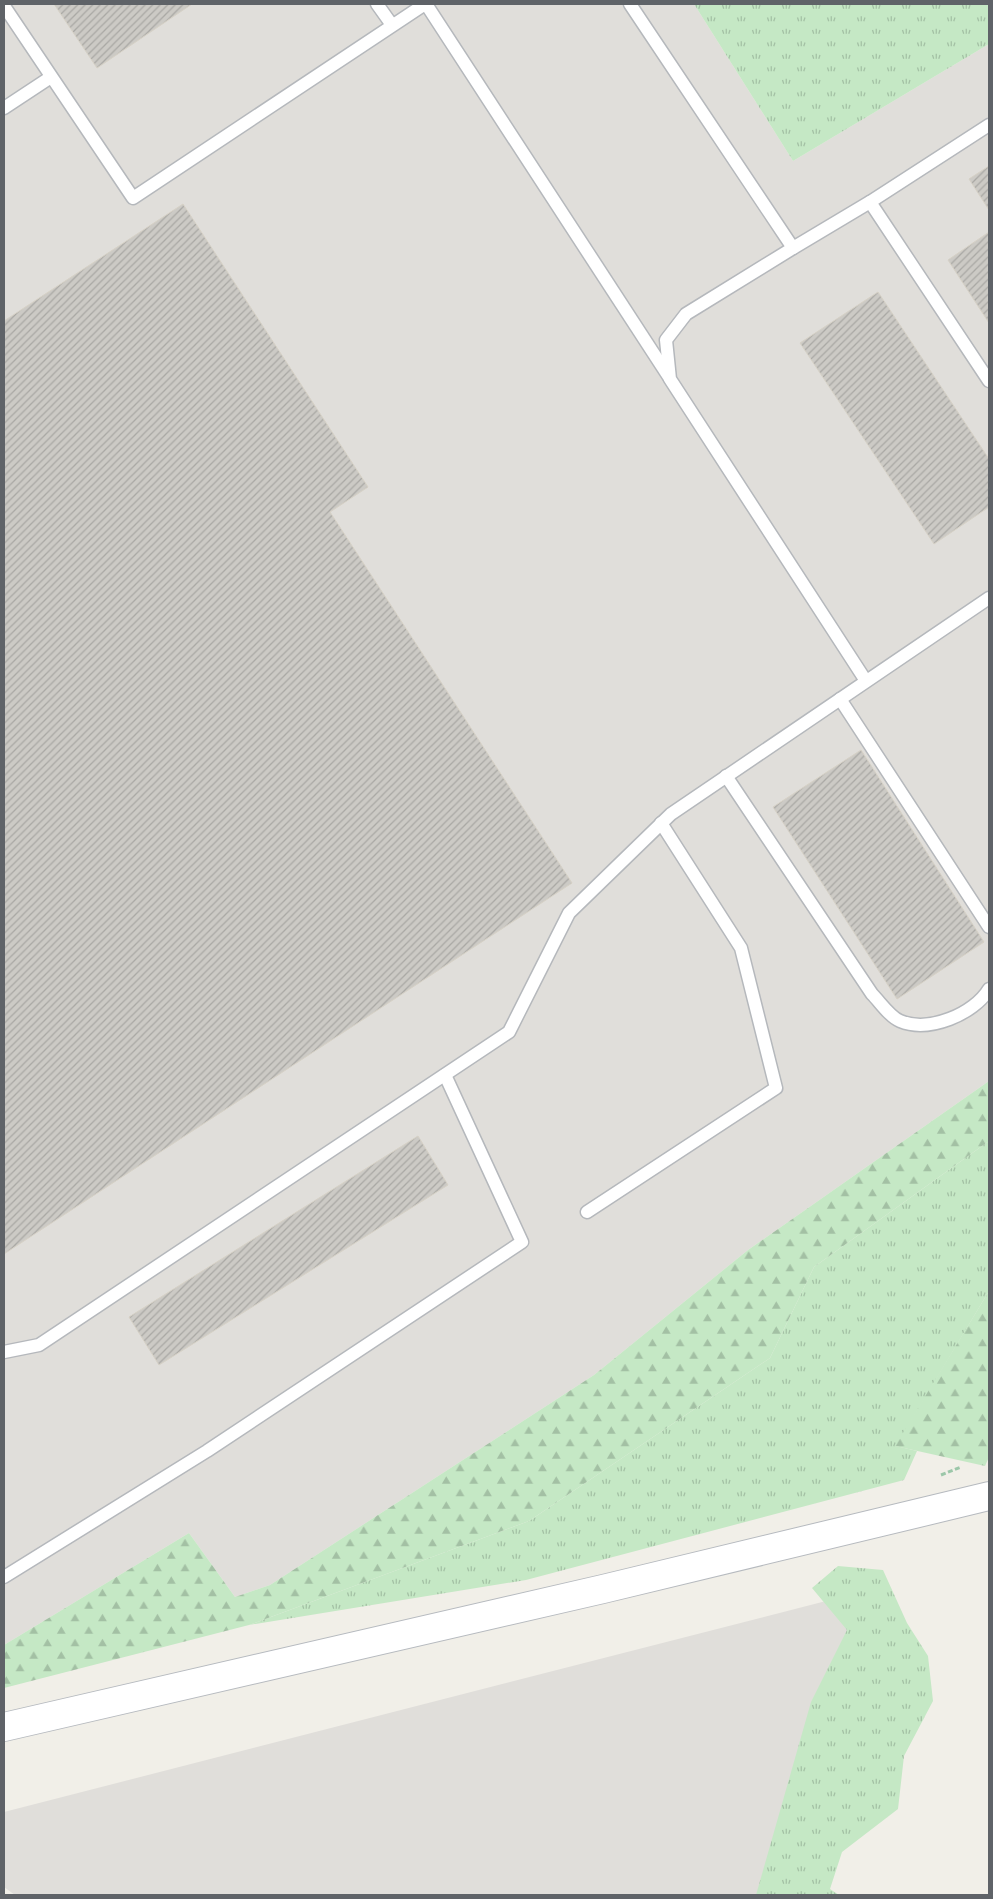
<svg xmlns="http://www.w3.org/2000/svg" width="993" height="1899" font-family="Poppins,sans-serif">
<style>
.industrial{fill:#e0deda}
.grass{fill:url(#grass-tufts)}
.forest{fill:url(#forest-firs)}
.building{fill:url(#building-hatch);stroke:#d6d1c6}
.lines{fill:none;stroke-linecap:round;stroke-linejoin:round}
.lane-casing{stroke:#b5b8bc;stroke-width:15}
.secondary-casing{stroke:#b6babf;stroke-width:30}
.path{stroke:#9cc7a9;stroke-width:3;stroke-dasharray:5 2.5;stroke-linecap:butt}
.lane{stroke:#fff;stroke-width:12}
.secondary{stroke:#fff;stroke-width:28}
</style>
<defs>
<pattern id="grass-tufts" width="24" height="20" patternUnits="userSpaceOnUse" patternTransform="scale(1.25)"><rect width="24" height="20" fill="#c5e8c5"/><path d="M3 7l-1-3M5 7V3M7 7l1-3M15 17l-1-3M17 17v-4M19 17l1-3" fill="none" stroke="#a3c0a4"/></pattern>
<pattern id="forest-firs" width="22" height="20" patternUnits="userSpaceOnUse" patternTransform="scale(1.25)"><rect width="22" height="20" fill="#c5e8c5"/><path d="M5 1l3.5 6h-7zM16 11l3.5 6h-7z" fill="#a3c0a4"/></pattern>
<pattern id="building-hatch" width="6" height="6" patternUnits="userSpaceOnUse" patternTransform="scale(1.25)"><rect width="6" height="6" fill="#cccac5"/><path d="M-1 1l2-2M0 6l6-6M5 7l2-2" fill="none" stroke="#a9a8a4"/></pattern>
</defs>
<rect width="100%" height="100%" fill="#f1efe8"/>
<g class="industrial">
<path d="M4 4H694L793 161 989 44V1081L748 1250 594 1375 270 1585 235 1597 189 1533 4 1645Z"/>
<path d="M861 1592 777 1895H15L4 1887V1812Z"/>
</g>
<g class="grass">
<path d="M694 4H989V44L793 161Z"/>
<path d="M989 1141V1291L896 1446 917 1451 904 1480 526 1580 249 1625 529 1521 770 1358 814 1267Z"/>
<path d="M838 1566 883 1570 907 1623 928 1656 933 1701 904 1756 898 1809 842 1852 830 1889 839 1895H756L811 1702 847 1630 812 1588Z"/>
</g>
<g class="forest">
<path d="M989 1081V1141L814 1267 770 1358 529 1521 249 1625 4 1688V1645L189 1533 235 1597 270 1585 594 1375 748 1250Z"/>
<path d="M989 1291V1457L985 1466 895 1446Z"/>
</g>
<g class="building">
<path d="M54 4H192L97 68Z"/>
<path d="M989 166V210L969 179Z"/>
<path d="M183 204 368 487 330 512 572 883 4 1254V321Z"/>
<path d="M989 232V323L948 260Z"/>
<path d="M878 292 989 459V507L934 544 800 343Z"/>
<path d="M861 750 984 942 897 999 773 807Z"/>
<path d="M418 1136 448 1185 159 1365 129 1317Z"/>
</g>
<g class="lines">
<g class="lane-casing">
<g id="lane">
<path d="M377 4 392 25"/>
<path d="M426 4 669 377"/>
<path d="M630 4 793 248 870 202 989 125"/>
<path d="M4 6 133 198 425 4"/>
<path d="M4 108 51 77"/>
<path d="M870 202 989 381"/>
<path d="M793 248 686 314 666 340 670 379 866 681"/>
<path d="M840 699 989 927"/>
<path d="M726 776 872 994C880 1002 890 1017 900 1021 929 1033 974 1014 989 989"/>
<path d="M587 1212 776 1088 741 948 661 823"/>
<path d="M4 1352 39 1345 509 1032 569 913 671 814 989 598"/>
<path d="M4 1577 207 1451 522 1242 445 1075"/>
</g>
</g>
<g class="secondary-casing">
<path id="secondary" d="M4 1727 603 1589 989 1496"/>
</g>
<path class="path" d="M941 1475 961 1467"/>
<use href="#lane" class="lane"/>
<use href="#secondary" class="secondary"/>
</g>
<rect width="993" height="1899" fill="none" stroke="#5f6368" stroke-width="10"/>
</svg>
